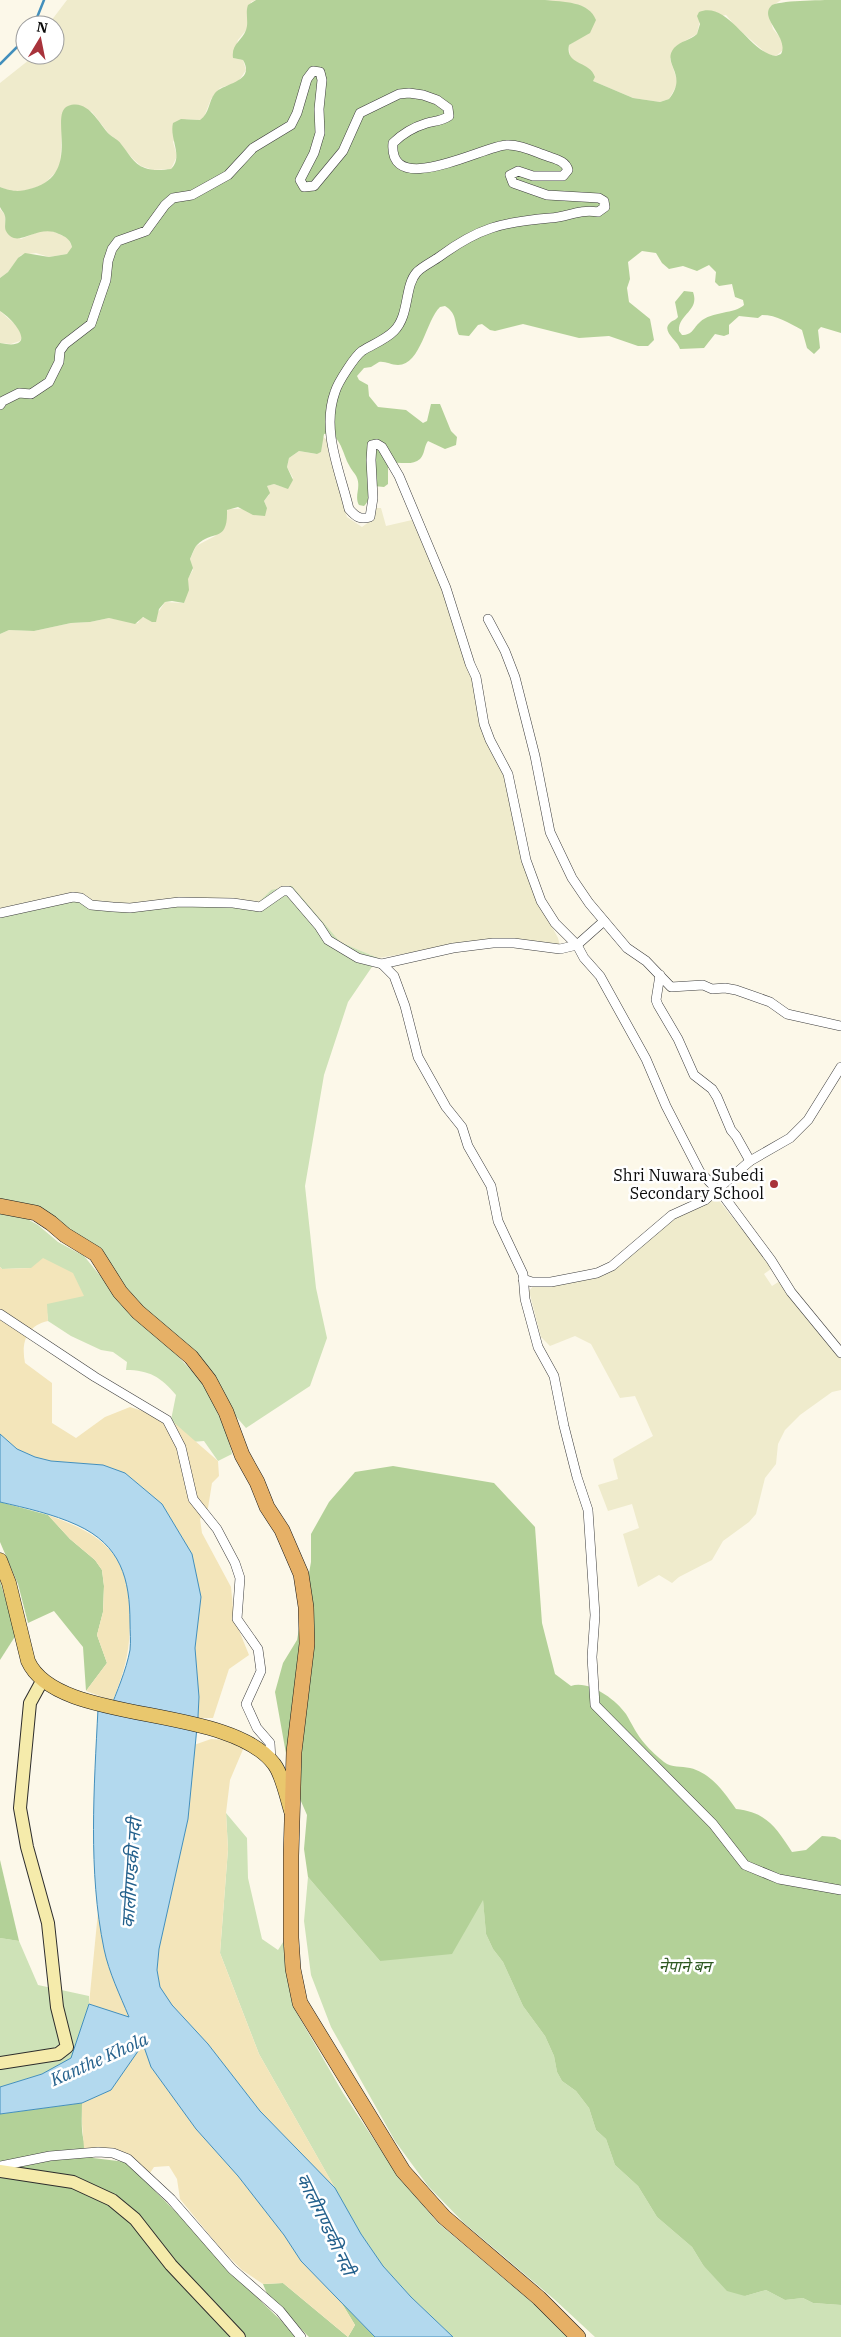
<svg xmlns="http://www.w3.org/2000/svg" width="841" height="2337" font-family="'IBM Plex Serif','Noto Sans Devanagari',serif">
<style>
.farmland{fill:#efebcc}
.green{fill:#cee2b7}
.forest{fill:#b3d198}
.sand{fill:#f3e5ba}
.water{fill:#b3d9ee;stroke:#438fbc}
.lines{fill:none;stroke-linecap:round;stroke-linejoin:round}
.stream{stroke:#438fbc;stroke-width:2.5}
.minor-casing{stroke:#3d3d3d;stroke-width:10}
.secondary-casing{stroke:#2c2c2c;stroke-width:14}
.primary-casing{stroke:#1b1b1b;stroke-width:15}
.trunk-casing{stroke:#1b1b1b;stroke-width:16}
.minor{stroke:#fff;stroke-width:9}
.secondary{stroke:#f5ebab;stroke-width:12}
.primary{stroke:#e9c76d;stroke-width:14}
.trunk{stroke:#e6b066;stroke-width:15}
.poi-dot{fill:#a8333b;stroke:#fff;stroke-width:2}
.labels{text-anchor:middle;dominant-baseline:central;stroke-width:5;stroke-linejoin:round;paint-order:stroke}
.poi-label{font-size:16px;fill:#0a0a0a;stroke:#fff;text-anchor:end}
.park-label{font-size:16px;font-style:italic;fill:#2f5923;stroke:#fff}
.water-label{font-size:18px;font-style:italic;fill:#23608c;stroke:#fff}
</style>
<rect width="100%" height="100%" fill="#fcf8e9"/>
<g class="farmland">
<path d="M67 0H256L251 2 247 29 238 40 233 58 243 60 246 70 238 82 220 88 211 99 204 117 200 120 186 119 173 142 177 156 171 169 153 170 141 166 133 159 117 140 109 134 92 112 80 106 70 105 62 129 60 167 57 171 43 185 21 192H13L0 187V83L29 60 31 55H55V25H48Z"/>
<path d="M546 0H781L772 6 770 19 773 29 783 41V50L776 56 767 54 735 26 726 15 700 20 697 34 676 46 670 59 678 83 669 99 660 102 633 98 593 81 582 65 570 58 569 45 581 37 585 7Z"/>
<path d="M0 209 5 215V225L21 239 40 231 50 230 68 238 72 247 71 251 67 254 49 257 36 253 21 255 8 272 0 278Z"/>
<path d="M0 311 19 328 22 337 20 341 11 344 0 343Z"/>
<path d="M322 436 328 441V450L347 517 362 527 373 519 376 508H381L386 526 412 520 443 589 503 772 522 858 535 895 558 938 560 946 501 938 378 958 340 942 271 890 260 902 244 900 127 906 0 909V634L9 630 34 631 71 623 90 622 109 618 138 623 141 617 148 619 159 611 165 602 184 603 188 588V578L193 570 190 559 196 546 215 536 228 509 267 508 264 501 269 495 267 486 274 484 283 487 293 478 287 467 289 458 299 451 316 454 321 452Z"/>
<path d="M716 1197 765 1258 771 1269 764 1274 772 1286 780 1281 814 1327 841 1358V1390L832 1392 800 1415 785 1430 778 1444 776 1464 765 1478 756 1514 749 1522 723 1541 712 1560 679 1577 672 1583 659 1575 638 1587 623 1534 639 1528 632 1504 608 1511 598 1485 618 1479 613 1459 653 1436 635 1396 620 1398 591 1344 575 1336 550 1346 541 1337 529 1291 535 1284 614 1268 675 1217Z"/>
</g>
<g class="green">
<path d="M292 886 340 942 378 958 348 1002 324 1075 305 1186 316 1288 327 1338 310 1386 246 1428 139 1306 100 1250 0 1201V909L67 894 95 903 127 906 205 899 259 902 271 890Z"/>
<path d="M0 1211 22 1216 38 1225 58 1242 84 1256 128 1310 172 1350 205 1385 227 1434 232 1454 218 1461 204 1441 191 1442 171 1420 176 1395C161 1377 149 1370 126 1370L127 1362 113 1352 101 1350 71 1336 48 1321 46 1304 31 1268 2 1269 0 1267Z"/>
<path d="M226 1813 247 1838 248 1878 262 1939 278 1950 287 1936 286 1969 295 2010 343 2093 398 2176 438 2223 573 2337H453L411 2297 383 2266 361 2234 259 2054 220 1953 228 1849Z"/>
<path d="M308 1877 380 1961 483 1899 486 1934 493 1949 503 1962 523 2006 545 2036 554 2056 557 2072 562 2081 576 2091 589 2108 596 2130 606 2139 615 2165 638 2186 657 2217 692 2247 703 2265 745 2296 766 2290 785 2300 803 2298 813 2303 841 2305V2337H595L554 2299 464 2223 428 2186 395 2141 331 2027 311 1975 304 1921Z"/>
<path d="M0 1938 19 1941 38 1985 89 1996V2004L71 2059 42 2074 0 2087Z"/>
</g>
<g class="forest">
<path d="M256 0H545C563 2 589 1 596 20L590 33 569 45C565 66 589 60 595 77L593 81 633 98 660 102 669 99C689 74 661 64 674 48 680 41 691 40 697 34L700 24 697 16 699 12C728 0 749 53 776 56L781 54C790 37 757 18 772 5 785 0 824 0 841 0V333L821 327 818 330 820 348 814 354 807 348 802 330C789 323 777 315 762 315L758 318 739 316 729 325V334L724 336 715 334 704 348 680 349C678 341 662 332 669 324 672 320 675 321 678 317L675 302 684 291 693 292C700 311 678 314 679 331L682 335C693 335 693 328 700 322 712 311 735 314 744 305L743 300 735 297 732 284 719 286 715 282 716 272 709 265 697 271 683 266 669 269 662 263 656 253 642 251 628 262 630 279 627 288 629 302 650 319 654 340 648 346H638L609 336 579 338 523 324 495 331 490 330 482 324 478 325 469 336 459 335C454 324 458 314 445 306L440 307C426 320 421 365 398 365 391 365 385 361 379 362L371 367 364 368 357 376 359 380 368 385 369 396 378 407 406 410 423 423 427 421 431 404H440L451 431 457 437 456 445 445 449 428 441C424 446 425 454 420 459 411 467 398 460 388 464V484L384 487 374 486C370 492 369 502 364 506L359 505C354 496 361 488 357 478 356 474 351 470 349 465 343 455 340 431 324 434L321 452 317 454 299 451 289 458 287 467 293 480 288 489 274 484 267 486 270 493 264 501 267 508 265 516 253 515 238 507 227 510C228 544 212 529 197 545 194 548 192 555 190 559L193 568 188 579 189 590 184 603 172 601 165 602 159 609 156 622H152L143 617 135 624 109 618 90 622 71 623 34 631 9 630 0 634V343C38 351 17 322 0 311V278L8 272 18 258 25 253 49 257 67 254 72 247C70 239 66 237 59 234 37 223 17 251 6 231 4 227 6 221 5 216 4 212 1 210 0 207 0 201 0 193 0 187 14 192 19 192 33 188 83 173 48 114 68 106 88 98 99 124 109 134 113 138 118 139 121 144 128 152 133 164 145 168 153 171 163 170 171 169 184 156 169 139 173 123L181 119 200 120C210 113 208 102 215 93 224 83 256 82 243 60L233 58C231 44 242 41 246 30 249 22 245 13 248 5Z"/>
<path d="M393 1466 494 1483 535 1527 542 1623 555 1674 571 1686C589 1680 615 1699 626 1714 632 1724 637 1735 645 1744 650 1750 658 1757 664 1762 672 1768 681 1766 690 1768 711 1773 724 1792 736 1809 766 1812 776 1827 792 1852L806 1850 822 1836 835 1837 841 1840V2305L813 2303 803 2298 785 2300 766 2290 745 2296 727 2291 703 2265 692 2247 657 2217 638 2186 615 2165 606 2139 596 2130 589 2108 576 2091 562 2081 557 2072 554 2056 545 2036 523 2006 503 1962 493 1949 486 1934 483 1900 452 1954 380 1961 308 1877 304 1849 307 1815 290 1776 275 1692 283 1663 297 1640 311 1562V1534L329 1502 355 1472Z"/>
<path d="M0 1502 48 1515 70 1539 95 1560 102 1570 104 1586 103 1612 97 1635 107 1663 86 1691 83 1647 54 1611 28 1623 18 1584 0 1542Z"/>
<path d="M0 1581 16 1635 0 1660Z"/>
<path d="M0 1860 19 1941 0 1938Z"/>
<path d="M82 2103C82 2124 79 2142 93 2158L126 2162 193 2229 242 2283 298 2337H0V2114Z"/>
<path d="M283 2283 348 2337 355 2325 341 2302 375 2337H309L268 2296 263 2284Z"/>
</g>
<g class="sand">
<path d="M43 1258 73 1273 84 1296 47 1304 48 1321C26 1326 21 1343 25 1363L52 1383V1423L76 1438 105 1417 130 1407 171 1420 218 1461 219 1476 212 1483 208 1508 200 1519 202 1533 231 1587 234 1618 249 1655 229 1669 213 1718H198L199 1697 195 1648 201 1597 177 1529 162 1504 125 1473 103 1465 51 1461 35 1457 17 1449 0 1434V1267L2 1269 31 1268Z"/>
<path d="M48 1515C102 1534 130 1554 130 1615 130 1652 126 1666 113 1701L86 1691 107 1663 97 1635 103 1612 104 1586 102 1570 95 1560 70 1539Z"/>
<path d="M211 1739 227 1740 244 1747 230 1780 226 1813 228 1849 220 1953 259 2054 335 2188 260 2111 208 2044 172 2005 160 1987 157 1970 159 1949 188 1819 194 1745Z"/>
<path d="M98 1912 104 1950 110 1970 129 2018 89 2004Z"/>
<path d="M143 2043 151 2067 196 2129 238 2176 284 2235 301 2261 341 2302 355 2325 348 2337 283 2283 263 2284 242 2270 221 2249 180 2199 177 2179 169 2166 154 2167 150 2173C127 2154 114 2148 84 2148L82 2124V2103L111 2090Z"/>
</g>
<path class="water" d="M0 1434 17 1449 35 1457 51 1461 103 1465 125 1473 162 1504 192 1554 201 1597 195 1648 199 1697 198 1717 188 1819 159 1949 157 1970 160 1987 172 2005 208 2044 260 2111 335 2188 361 2234 383 2266 411 2297 453 2337H375L301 2261 284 2235 238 2176 196 2129 151 2067 143 2044 111 2090 82 2103 0 2114V2087L42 2074 71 2058 89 2004 129 2017C120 1995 109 1973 104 1949 88 1871 94 1788 98 1709L109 1712C117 1691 126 1671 130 1650 131 1641 130 1632 130 1623 130 1579 121 1545 77 1525 53 1514 26 1508 0 1502Z"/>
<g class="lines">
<g class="stream">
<path d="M34 25 44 0"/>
<path d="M0 64 25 39"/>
</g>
<g class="minor-casing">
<g id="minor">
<path d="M0 405 3 401 19 393 31 394 49 382 59 362 60 351 65 344 91 324 106 280 108 261 112 249 118 241 146 231 165 205 173 198 192 195 228 175 253 148 291 125 297 113 307 79 313 71 320 72 322 80 319 109 320 133 314 153 300 180 304 187 314 186 343 151 360 113 399 94 409 93 423 95 437 100 448 108 449 116C442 121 435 121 427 123 414 127 402 134 393 143 388 199 484 146 506 145 520 144 535 152 547 156 555 159 566 161 568 170L563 176H533L518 171 510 175 513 183 547 195 599 198 604 201 605 207 598 212C578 209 568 217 550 218 502 222 478 228 439 257 432 262 423 266 417 272 404 286 410 315 394 331 385 340 373 344 362 351 355 356 338 382 335 392 321 431 340 471 349 509 356 517 360 520 370 517L373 498 371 460 372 445 377 444 382 447 399 476 446 588 470 664 476 677 484 724 490 740 508 774 526 860 541 901 555 923 577 945 584 958 600 976 646 1059 666 1106 700 1172 725 1198 771 1260 791 1292 841 1353"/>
<path d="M488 619 505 651 515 677 535 756 550 832 572 878 589 903 627 948 646 961 671 987 703 985 712 989 725 988 736 990 770 1002 787 1014 841 1026"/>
<path d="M0 913 73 897 81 898 91 905 113 907 130 908 179 902 233 903 260 907 283 891H289L319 926 328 940 358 958 382 964 453 948 493 943H514L560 949 577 945 604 921"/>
<path d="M382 964 394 976 405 1006 418 1057 446 1107 462 1127 468 1146 491 1186 498 1221 523 1274 525 1299 538 1347 554 1376 564 1426 577 1477 588 1510 595 1615 592 1657 595 1705 713 1824 745 1865 779 1879 841 1890"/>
<path d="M660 975 656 1000 658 1005 678 1039 694 1075 712 1089 717 1097 731 1130 736 1136 750 1161"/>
<path d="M523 1279 532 1282H551L597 1273 612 1266 672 1215 705 1200 750 1161 790 1138 808 1120 841 1067"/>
<path d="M0 1314 95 1377 167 1420 181 1447 193 1499 217 1529 235 1563 240 1578 237 1619 258 1649 261 1671 246 1704 257 1728 270 1743 271 1761"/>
<path d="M0 2166 50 2156 98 2152 113 2153 128 2159 171 2199 232 2269 280 2311 301 2337"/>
</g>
</g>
<g class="secondary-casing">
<g id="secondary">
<path d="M0 2063 58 2054 67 2047 57 2007 48 1923 27 1847 20 1808 30 1703 42 1681"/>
<path d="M0 2171 73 2182 112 2200 135 2219 171 2265 239 2337"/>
</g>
</g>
<g class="primary-casing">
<path id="primary" d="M0 1560 9 1583 28 1661C57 1726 228 1703 274 1764 282 1774 287 1798 291 1811"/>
</g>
<g class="trunk-casing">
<path id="trunk" d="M0 1206 36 1213 51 1223 65 1235 96 1254 120 1292 138 1312 191 1357 209 1380 226 1412 242 1455 257 1482 267 1507 282 1530 301 1574 306 1607 307 1644 294 1752 291 1856V1938L293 1969 300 2003 403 2171 444 2217 539 2298 578 2337"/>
</g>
<use href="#minor" class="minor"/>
<use href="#secondary" class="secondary"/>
<use href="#primary" class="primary"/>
<use href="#trunk" class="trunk"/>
</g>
<circle class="poi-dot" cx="774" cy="1184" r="5"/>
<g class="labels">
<g class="poi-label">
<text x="764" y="1175">Shri Nuwara Subedi<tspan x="764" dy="18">Secondary School</tspan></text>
</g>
<g class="park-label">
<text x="685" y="1966">नेपाने बन</text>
</g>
<g class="water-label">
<text transform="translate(131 1873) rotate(-86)">कालीगण्डकी नदी</text>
<text transform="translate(99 2059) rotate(-24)">Kanthe Khola</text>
<text transform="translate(326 2224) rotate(64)">कालीगण्डकी नदी</text>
</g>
</g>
<g transform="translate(40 40) rotate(10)"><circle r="24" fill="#ffffff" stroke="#9d9d9d"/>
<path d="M0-4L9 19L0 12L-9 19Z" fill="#a8333b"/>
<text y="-8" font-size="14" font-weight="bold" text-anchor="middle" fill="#0a0a0a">N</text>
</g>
</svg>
